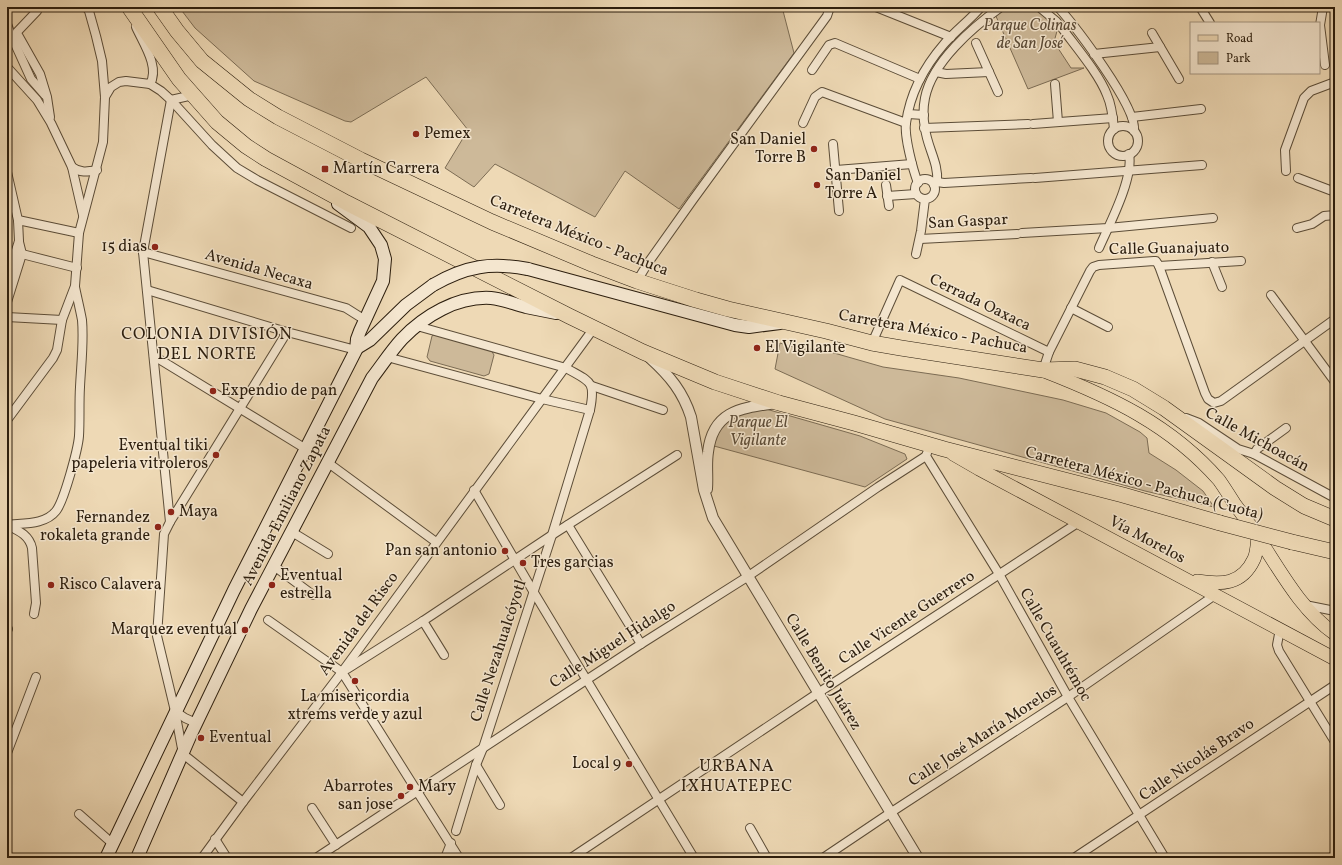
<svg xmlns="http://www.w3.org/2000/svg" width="1342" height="865" font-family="Vollkorn,serif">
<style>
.green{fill:#cdb999;stroke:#7c6c54}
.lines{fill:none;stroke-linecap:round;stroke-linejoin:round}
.minor-casing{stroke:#5c4d38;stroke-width:10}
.tertiary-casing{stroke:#5c4d38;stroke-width:12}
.secondary-casing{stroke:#2c1e0e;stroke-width:14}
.primary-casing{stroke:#2c1e0e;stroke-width:14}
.motorway-casing{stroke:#2c1e0e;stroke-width:16}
.minor{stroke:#f4e6cf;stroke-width:8}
.tertiary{stroke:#f4e6cf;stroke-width:10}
.secondary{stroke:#f4e6cf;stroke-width:12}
.primary{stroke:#eed9b5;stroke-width:13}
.motorway{stroke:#eed9b5;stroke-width:15}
.secondary-bridge-casing{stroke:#2c1e0e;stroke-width:14;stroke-linecap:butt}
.motorway-bridge-casing{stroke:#2c1e0e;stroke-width:16;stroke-linecap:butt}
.secondary-bridge{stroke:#f4e6cf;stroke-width:12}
.motorway-bridge{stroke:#eed9b5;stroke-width:15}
.poi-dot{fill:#8f2418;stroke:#f4e6cf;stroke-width:1.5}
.labels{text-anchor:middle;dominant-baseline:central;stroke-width:3;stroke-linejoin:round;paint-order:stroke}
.park-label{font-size:16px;font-style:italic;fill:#5c4c38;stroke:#f4e6cf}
.poi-label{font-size:16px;fill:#2c1e0e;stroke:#f4e6cf;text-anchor:start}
.street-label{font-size:16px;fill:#2c1e0e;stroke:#f4e6cf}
.neighbourhood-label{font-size:17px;letter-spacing:1px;fill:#2c1e0e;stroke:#f4e6cf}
</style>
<rect width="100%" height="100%" fill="#eed9b5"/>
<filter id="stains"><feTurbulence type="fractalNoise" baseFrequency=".005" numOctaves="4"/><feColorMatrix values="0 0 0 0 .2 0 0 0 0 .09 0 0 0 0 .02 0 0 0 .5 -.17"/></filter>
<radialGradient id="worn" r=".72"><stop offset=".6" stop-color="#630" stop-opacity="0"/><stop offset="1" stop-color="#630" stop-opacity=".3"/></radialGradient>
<g class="green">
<path d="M179 7H782L794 53 679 209 625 171 595 217 495 164 474 187 445 168 468 130 426 77 351 122 345 121 254 81 195 28Z"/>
<path d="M1004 7H1033L1040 11 1057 31 1054 42 1071 68H1084L1028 89 995 14Z"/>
<path d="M435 334 491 350 494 355 489 374 484 376 430 361 427 357 432 336Z"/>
<path d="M780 343 800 349H820L883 367 959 378 1063 400 1106 413 1140 432 1147 438 1149 453 1176 470 1203 491 1214 507 1145 491 885 419 775 369Z"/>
<path d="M759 407 860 436 905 454 907 459 865 487 714 446 718 427 726 419Z"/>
</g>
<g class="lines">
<g class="minor-casing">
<g id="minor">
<path d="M38 7 37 11 17 32 18 35 40 74 47 97 50 117"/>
<path d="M876 7 951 37"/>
<path d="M1039 7 1056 21 1062 28C1076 47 1099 74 1107 95 1112 106 1113 118 1114 129"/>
<path d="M1058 7C1075 26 1138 108 1134 131"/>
<path d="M1200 7 1210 23"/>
<path d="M1323 7 1320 25 1325 65"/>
<path d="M7 24 11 35 31 79 45 95"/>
<path d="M136 27C143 43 160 67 150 84"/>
<path d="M1152 33 1179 79"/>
<path d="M976 43 998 92"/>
<path d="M1094 54 1160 47"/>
<path d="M7 67 37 100 51 123 72 167 83 215"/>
<path d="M812 70 829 45 835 43 920 79"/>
<path d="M936 72 946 74 989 72"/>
<path d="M1055 84 1058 122"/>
<path d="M193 95 171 100 143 252 170 522 164 534 157 636 175 711 183 754 243 802"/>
<path d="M105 97 111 87 119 82 126 81 150 84 161 91 171 100 212 145 237 168 257 180 351 228"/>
<path d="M908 114 924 115"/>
<path d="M1132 117 1201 109"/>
<path d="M803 123 815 97 822 92 906 123"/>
<path d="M1033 124 1113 118"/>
<circle cx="1123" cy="141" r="15"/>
<path d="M924 128 1028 124"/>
<path d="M833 144 839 211"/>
<path d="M72 167C80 173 87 172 97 170"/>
<path d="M836 170 912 164"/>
<path d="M1286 171 1285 150 1304 98 1311 91 1335 82"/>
<path d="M7 172 18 220 19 241 7 279"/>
<path d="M1035 178 1202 165"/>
<path d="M1298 178 1335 192"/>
<circle cx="925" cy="189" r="10"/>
<path d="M937 182 944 183 1031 178"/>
<path d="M918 183C913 170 904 136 906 123 910 94 925 66 944 44 955 31 970 20 981 7"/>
<path d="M886 185 889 206"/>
<path d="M934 185 937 182C939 163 927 147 925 128 923 118 923 108 925 98 932 62 973 27 1001 7"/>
<path d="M887 196 916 194"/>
<path d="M18 220 79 233"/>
<path d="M1297 228 1312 224 1324 216 1335 215"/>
<path d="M1022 233 1108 228 1213 218"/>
<path d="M920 239 1017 234"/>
<path d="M1099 248C1109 225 1134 178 1129 154"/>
<path d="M143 252 346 308 365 320"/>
<path d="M22 254 77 268"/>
<path d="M916 254 921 231 925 199"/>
<path d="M1212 262 1222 287"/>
<path d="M1159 266 1205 393 1208 399 1214 403 1221 401 1335 319"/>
<path d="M637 281 648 263 692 201 827 16 830 7"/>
<path d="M147 290 287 332 356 350"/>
<path d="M1271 295 1335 382"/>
<path d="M7 302 22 254 19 242"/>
<path d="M1071 308 1108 327"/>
<path d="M7 317 62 320"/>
<path d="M417 326 566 368C590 382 596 380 590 410L552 535 483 748 476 765 456 831"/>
<path d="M872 343 900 280 1049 352"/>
<path d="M154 356 306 449"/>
<path d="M387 357 542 399 590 410"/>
<path d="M1043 370 1049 352 1090 271 1093 267 1099 265 1154 261H1156L1159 266 1241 261"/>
<path d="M592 386 663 410"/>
<path d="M1186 418 1199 423 1238 449 1254 454 1335 498"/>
<path d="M7 420 53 358 57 350 62 320 75 286 79 233 103 142 105 97 102 61 96 36 89 11 86 7"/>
<path d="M927 453 926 456 999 574 1068 697 1165 858"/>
<path d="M1254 454 1257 449 1286 428"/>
<path d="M327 462 436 542"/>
<path d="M474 490 533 591 694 858"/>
<path d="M170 522 287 332"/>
<path d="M7 525C23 523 45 525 56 511 64 501 78 449 79 436 80 419 79 403 80 387 81 365 84 342 82 320 80 309 77 297 75 287"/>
<path d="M7 525C19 531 29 535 32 548L36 603 34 614"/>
<path d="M568 525 641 644"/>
<path d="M292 532 328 554"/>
<path d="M274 566 313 595"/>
<path d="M1305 605 1335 611"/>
<path d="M268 620 342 672 459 858"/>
<path d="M423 621 444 655"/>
<path d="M7 629H8"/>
<path d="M1280 629 1277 645 1279 651 1335 742"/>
<path d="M347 669 423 621 552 535 677 455"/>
<path d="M175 711 185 718 196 723"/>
<path d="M7 753 36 677"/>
<path d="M476 765 500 805"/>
<path d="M312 808 336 845"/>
<path d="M79 814 113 844"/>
<path d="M750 828 767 858"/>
<path d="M215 839 227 858"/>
<path d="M202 858 243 802 342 672 594 328"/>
<path d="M316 858 641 644 747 577 878 487 926 456"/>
<path d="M445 858 451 843"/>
<path d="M571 858 818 693 1079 522"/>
<path d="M823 858 890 813 1068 697 1215 595"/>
<path d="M1074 858 1335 685"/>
<path d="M1330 858 1335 855"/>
</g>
</g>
<g class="tertiary-casing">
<g id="tertiary">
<path d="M650 358C670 376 683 392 691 417L704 490 713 518 918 858"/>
<path d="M707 489C708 476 706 464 708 452 713 410 742 408 776 403"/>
</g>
</g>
<g class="secondary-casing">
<g id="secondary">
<path d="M528 269 735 325 749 327 780 323"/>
<path d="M357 348 370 340 406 305 433 285"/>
<path d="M106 858 234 590 356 350 357 339 360 331 383 281 385 259 381 245 369 227 338 204"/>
<path d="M137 858 191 734 251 609 372 378C382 365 391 351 402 339 424 316 457 296 491 298 503 299 514 304 526 307 536 309 546 311 556 313"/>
</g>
</g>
<g class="primary-casing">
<g id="primary">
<path d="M1044 371C1111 397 1171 425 1219 480 1224 487 1229 495 1234 503 1242 514 1251 526 1258 537 1281 572 1301 610 1335 634"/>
<path d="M953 454 979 469 1335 659"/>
<path d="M1197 581C1221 585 1242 585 1254 559 1257 553 1257 544 1258 537"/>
</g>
</g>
<g class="motorway-casing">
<g id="motorway">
<path d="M129 7 179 79 217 122 246 146 266 159 347 203 569 316 643 352 715 382 779 403 854 423 944 449 1123 495 1220 523"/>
<path d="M160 7 177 31 202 61 249 99 278 117 361 160 492 222 592 264 637 281 696 300 728 309 826 331 872 343 901 348 1043 370 1075 369 1105 377 1133 389 1164 408 1275 488 1304 506 1335 519"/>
<path d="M1292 542 1335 552"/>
</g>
</g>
<use href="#minor" class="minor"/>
<use href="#tertiary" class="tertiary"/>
<use href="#secondary" class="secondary"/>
<use href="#primary" class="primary"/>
<use href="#motorway" class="motorway"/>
<g class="secondary-bridge-casing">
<path id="secondary-bridge" d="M433 285C466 266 491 262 528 269"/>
</g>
<g class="motorway-bridge-casing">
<path id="motorway-bridge" d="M1220 523 1292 542"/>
</g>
<use href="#secondary-bridge" class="secondary-bridge"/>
<use href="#motorway-bridge" class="motorway-bridge"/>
</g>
<g class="poi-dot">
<circle cx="416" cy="134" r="4"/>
<circle cx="814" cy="149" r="4"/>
<rect x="321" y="165" width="8" height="8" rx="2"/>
<circle cx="817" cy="185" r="4"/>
<circle cx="155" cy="247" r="4"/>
<circle cx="757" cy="348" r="4"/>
<circle cx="213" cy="391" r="4"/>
<circle cx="216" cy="455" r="4"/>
<circle cx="171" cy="512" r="4"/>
<circle cx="158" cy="527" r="4"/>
<circle cx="505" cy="551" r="4"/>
<circle cx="523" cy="563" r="4"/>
<circle cx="51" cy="585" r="4"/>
<circle cx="272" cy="585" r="4"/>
<circle cx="245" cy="630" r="4"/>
<circle cx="355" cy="681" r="4"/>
<circle cx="201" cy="738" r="4"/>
<circle cx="629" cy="764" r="4"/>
<circle cx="410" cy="787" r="4"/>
<circle cx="401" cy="796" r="4"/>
</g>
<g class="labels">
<g class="park-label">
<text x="1030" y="26">Parque Colinas<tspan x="1030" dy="18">de San José</tspan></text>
<text x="758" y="423">Parque El<tspan x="758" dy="18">Vigilante</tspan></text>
</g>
<g class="poi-label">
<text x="424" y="134">Pemex</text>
<text x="806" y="140" text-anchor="end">San Daniel<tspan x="806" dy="18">Torre B</tspan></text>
<text x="333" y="169">Martín Carrera</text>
<text x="825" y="176">San Daniel<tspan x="825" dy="18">Torre A</tspan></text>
<text x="147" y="247" text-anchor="end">15 dias</text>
<text x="765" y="348">El Vigilante</text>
<text x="221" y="391">Expendio de pan</text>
<text x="208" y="446" text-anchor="end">Eventual tiki<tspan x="208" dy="18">papeleria vitroleros</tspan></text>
<text x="179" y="512">Maya</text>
<text x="150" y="518" text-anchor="end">Fernandez<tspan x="150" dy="18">rokaleta grande</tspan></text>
<text x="497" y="551" text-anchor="end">Pan san antonio</text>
<text x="531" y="563">Tres garcias</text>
<text x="280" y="576">Eventual<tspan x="280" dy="18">estrella</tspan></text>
<text x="59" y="585">Risco Calavera</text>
<text x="237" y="630" text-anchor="end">Marquez eventual</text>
<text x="355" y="697" text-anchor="middle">La misericordia<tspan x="355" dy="18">xtrems verde y azul</tspan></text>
<text x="209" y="738">Eventual</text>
<text x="621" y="764" text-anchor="end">Local 9</text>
<text x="393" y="787" text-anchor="end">Abarrotes<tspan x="393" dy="18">san jose</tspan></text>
<text x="418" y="787">Mary</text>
</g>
<g class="street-label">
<text transform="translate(968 222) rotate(-3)">San Gaspar</text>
<text transform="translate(579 236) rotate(22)">Carretera México - Pachuca</text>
<text transform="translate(1169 249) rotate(-1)">Calle Guanajuato</text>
<text transform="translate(259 270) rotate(16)">Avenida Necaxa</text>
<text transform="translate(980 303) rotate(26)">Cerrada Oaxaca</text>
<text transform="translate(933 332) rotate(10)">Carretera México - Pachuca</text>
<text transform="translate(1257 440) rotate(29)">Calle Michoacán</text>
<text transform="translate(1144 484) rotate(15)">Carretera México - Pachuca (Cuota)</text>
<text transform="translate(287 506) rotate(-63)">Avenida Emiliano Zapata</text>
<text transform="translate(1147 540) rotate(28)">Vía Morelos</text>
<text transform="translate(907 618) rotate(-33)">Calle Vicente Guerrero</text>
<text transform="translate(359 624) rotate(-54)">Avenida del Risco</text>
<text transform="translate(613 645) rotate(-33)">Calle Miguel Hidalgo</text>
<text transform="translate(1055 645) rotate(60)">Calle Cuauhtémoc</text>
<text transform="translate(499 651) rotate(-72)">Calle Nezahualcóyotl</text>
<text transform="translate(823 672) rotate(59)">Calle Benito Juárez</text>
<text transform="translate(983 736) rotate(-33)">Calle José María Morelos</text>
<text transform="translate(1197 760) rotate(-34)">Calle Nicolás Bravo</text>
</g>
<g class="neighbourhood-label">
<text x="207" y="334">COLONIA DIVISIÓN<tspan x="207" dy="20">DEL NORTE</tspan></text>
<text x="737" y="766">URBANA<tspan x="737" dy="20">IXHUATEPEC</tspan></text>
</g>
</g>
<rect width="1342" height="865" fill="none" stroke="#eed9b5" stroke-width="24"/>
<rect x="8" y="8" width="1326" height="849" fill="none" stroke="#2c1e0e" stroke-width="2"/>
<rect x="12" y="12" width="1318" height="841" fill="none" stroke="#2c1e0e"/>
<rect x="1190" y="22" width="130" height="52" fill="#f4e6cf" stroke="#a49682"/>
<rect x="1198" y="35" width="20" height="6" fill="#eed9b5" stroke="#a49682"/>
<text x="1226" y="42" font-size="12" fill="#2c1e0e">Road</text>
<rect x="1198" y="52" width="20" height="12" fill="#cdb999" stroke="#a49682"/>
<text x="1226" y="62" font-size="12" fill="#2c1e0e">Park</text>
<rect width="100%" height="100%" filter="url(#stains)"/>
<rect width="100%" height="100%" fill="url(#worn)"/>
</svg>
